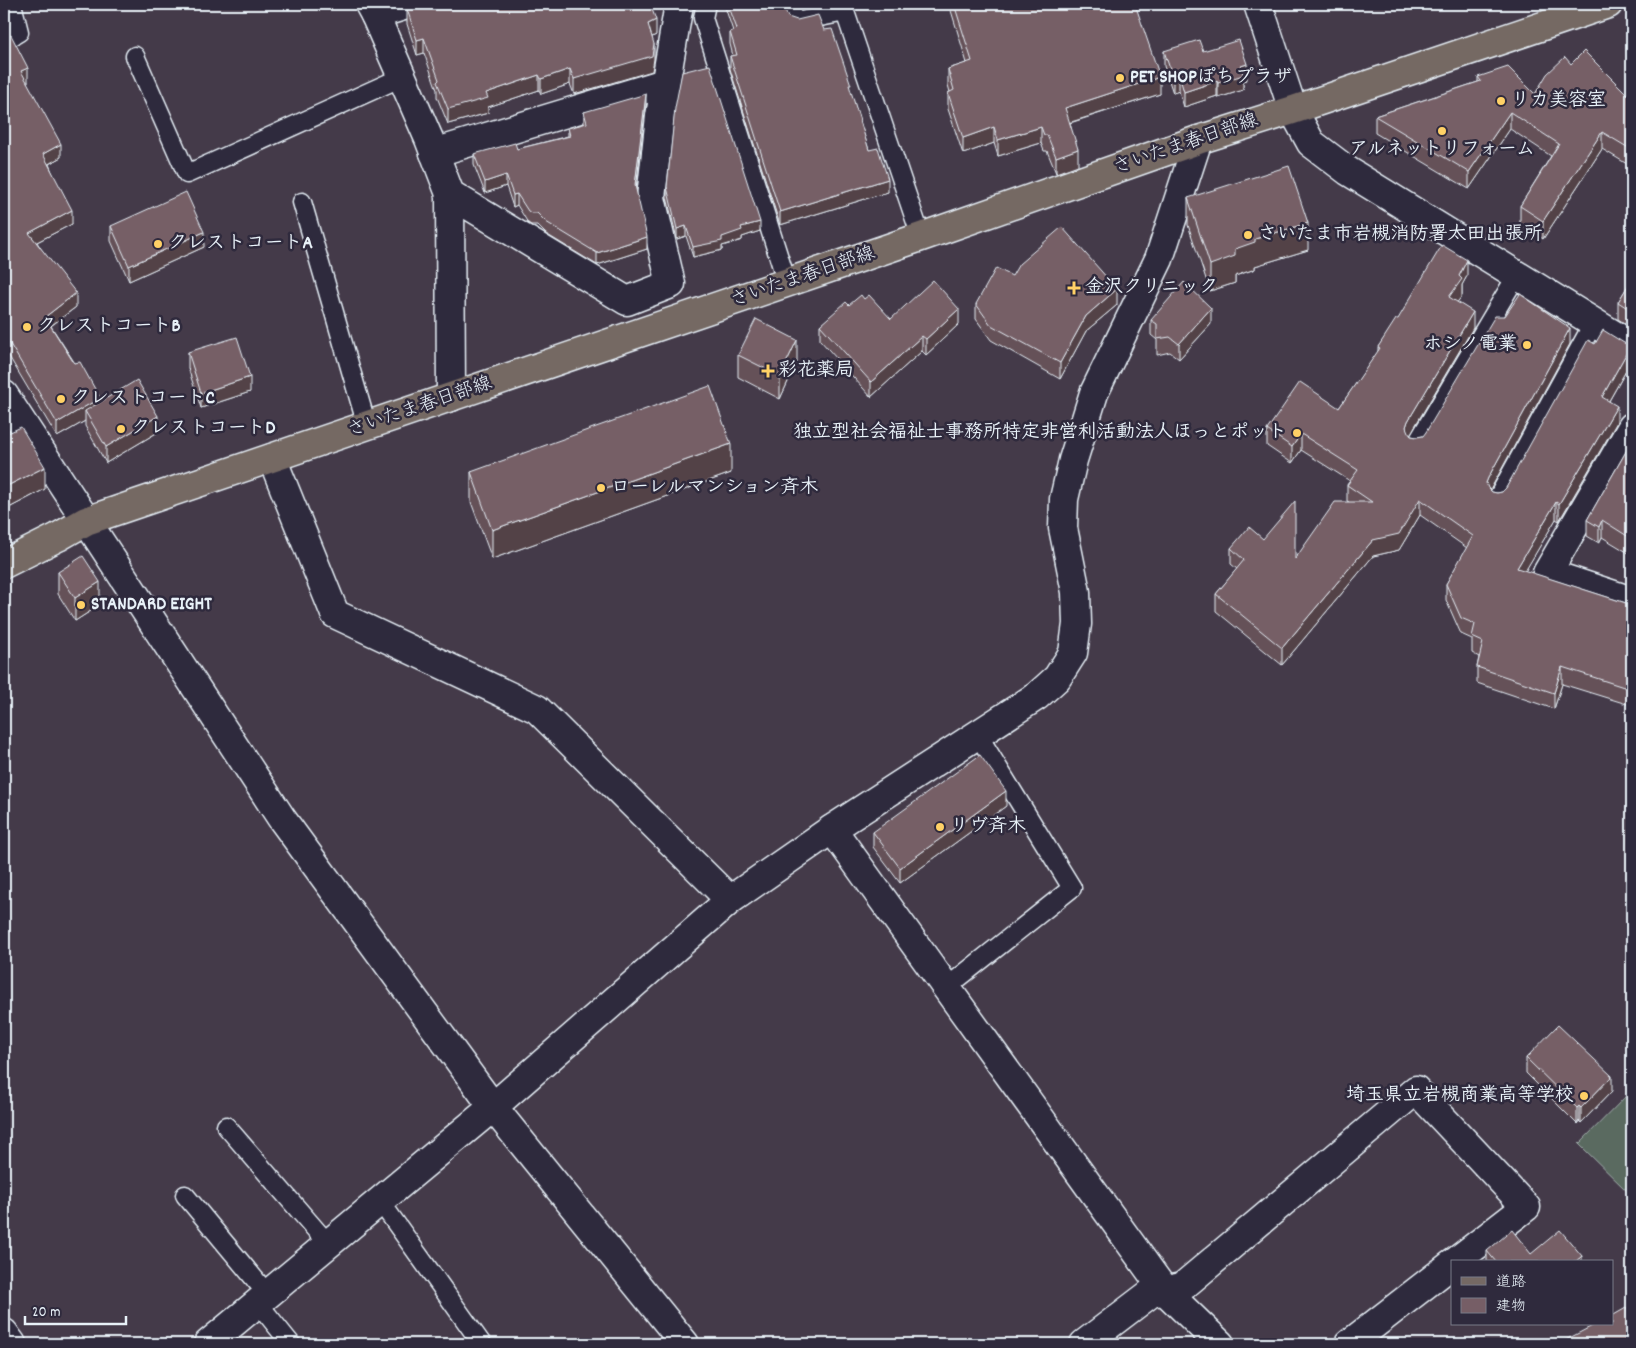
<svg xmlns="http://www.w3.org/2000/svg" width="1636" height="1348" font-family="Dekko,'Klee One',sans-serif">
<style>
.green{fill:#5a6a61;stroke:#a1aeac}
.lines{fill:none;stroke-linecap:round;stroke-linejoin:round}
.service-casing{stroke:#e8f1f8;stroke-width:21}
.minor-casing{stroke:#e8f1f8;stroke-width:31}
.tertiary-casing{stroke:#e8f1f8;stroke-width:31}
.primary-casing{stroke:#e8f1f8;stroke-width:31}
.service{stroke:#2f2a3d;stroke-width:18}
.minor{stroke:#2f2a3d;stroke-width:28}
.tertiary{stroke:#2f2a3d;stroke-width:28}
.primary{stroke:#756964;stroke-width:28}
.wall{fill:#655158;stroke:#e8f1f8}
.shaded-wall{fill:#534247;stroke:#e8f1f8}
.building{fill:#765e66;stroke:#e8f1f8}
.poi-dot{fill:#ffd166;stroke:#2f2a3d;stroke-width:2}
.labels{text-anchor:middle;dominant-baseline:central;stroke-width:5;stroke-linejoin:round;paint-order:stroke}
.poi-label{font-size:19px;font-weight:bold;fill:#e8f1f8;stroke:#2f2a3d;text-anchor:start}
.street-label{font-size:19px;fill:#e8f1f8;stroke:#2f2a3d}
</style>
<rect width="100%" height="100%" fill="#443a49"/>
<filter id="ink" filterUnits="userSpaceOnUse"><feTurbulence type="fractalNoise" baseFrequency=".02" numOctaves="2"/><feDisplacementMap in="SourceGraphic" scale="10" xChannelSelector="R" yChannelSelector="G"/><feConvolveMatrix kernelMatrix="1 2 1 2 8 2 1 2 1" color-interpolation-filters="sRGB"/></filter>
<g filter="url(#ink)">
<path class="green" d="M1632 1090V1196L1579 1144Z"/>
<g class="lines">
<g class="service-casing">
<g id="service">
<path d="M706 4 703 18 787 283"/>
<path d="M787 4 795 22 845 12 921 237"/>
<path d="M4 41 19 32 12 4"/>
<path d="M135 56 187 174 402 77"/>
<path d="M302 202 367 426"/>
<path d="M1417 443 1517 275"/>
<path d="M1497 499 1594 322"/>
<path d="M946 988 1072 888 978 735"/>
<path d="M226 1126 328 1244"/>
<path d="M185 1195 268 1295"/>
<path d="M380 1201 482 1344"/>
<path d="M258 1303 291 1344"/>
</g>
</g>
<g class="minor-casing">
<g id="minor">
<path d="M369 4 375 15 429 139 450 194 627 301 671 284 651 198 660 116 679 4"/>
<path d="M375 15 410 4"/>
<path d="M434 153 665 83"/>
<path d="M450 194 451 397"/>
<path d="M4 395 282 819 493 1107 685 1344"/>
<path d="M1632 427 1547 573 1632 601"/>
<path d="M272 458 335 614 537 709 730 900"/>
<path d="M832 829 1164 1290 1220 1344"/>
<path d="M4 1333 12 1344"/>
<path d="M208 1344 493 1107 730 900 832 829 1037 696 1057 678 1073 653 1077 624 1076 592 1063 528 1064 499 1073 460 1094 393 1159 259 1198 140"/>
<path d="M1084 1344 1151 1293 1182 1287 1416 1090 1526 1207 1455 1262"/>
<path d="M1349 1344 1452 1264"/>
</g>
</g>
<g class="tertiary-casing">
<path id="tertiary" d="M1258 4 1293 110 1311 143 1348 171 1632 346"/>
</g>
<g class="primary-casing">
<path id="primary" d="M4 564 58 537 86 521 921 237 1198 140 1293 110 1608 4"/>
</g>
<use href="#service" class="service"/>
<use href="#minor" class="minor"/>
<use href="#tertiary" class="tertiary"/>
<use href="#primary" class="primary"/>
</g>
<g class="wall">
<path d="M724 4H782L788 17 851 93 869 150 888 192 780 225 730 69V56H733L730 44V32L733 31Z"/>
<path d="M798 4H810V8L801 10Z"/>
<path d="M949 4H1135L1160 94 1070 123 1078 165 1056 173 1047 151H1044L1041 143 998 156 994 143 963 154 948 109V93L950 92 948 85V69L967 63Z"/>
<path d="M414 6 656 35 652 37 654 59 652 71 574 94 570 84 541 94 539 90 488 107V113L448 124 437 97V90L424 53 417 55 407 24V9Z"/>
<path d="M4 38 28 82 27 83 61 157 49 164 72 224 37 242 76 307 51 326 100 402 158 432 106 463 85 426V421L57 437 4 348Z"/>
<path d="M1164 51H1203L1247 80 1243 81V90L1218 98 1217 96 1184 107 1179 91 1173 93 1164 66Z"/>
<path d="M1571 64 1632 99V167L1602 149 1543 239 1520 223V206L1551 156 1510 129 1469 189 1375 133V116L1478 82V77L1535 94Z"/>
<path d="M646 105 636 189 647 249 597 265 546 234 537 225H531L528 223 517 205 513 207 506 186 485 193 474 165V154L517 149 568 136V128L584 124V112Z"/>
<path d="M667 187 760 231 742 237V240L722 246V250L693 257 686 236 677 239 667 197Z"/>
<path d="M1188 198 1308 250 1255 266V269L1235 276V283L1210 291 1188 225Z"/>
<path d="M111 226 204 247 129 281 111 241Z"/>
<path d="M1012 276 1117 305 1086 331 1060 379 991 340 976 319V304Z"/>
<path d="M1467 276 1462 285V296L1457 302 1473 328 1410 434 1411 436 1417 437 1423 436 1570 344 1490 490 1492 492 1497 493 1502 492 1506 488 1595 344 1631 362 1609 401 1617 422 1559 521 1556 519 1525 571 1626 603 1632 600V701H1630V705L1562 684 1554 709 1477 683V667L1479 657 1472 653V639L1461 634 1446 600V584L1467 548 1420 515 1399 550 1373 556 1282 665 1216 611V594L1237 569 1231 564V548L1263 539 1295 559 1349 502 1347 501V485L1350 481 1301 450 1292 463 1267 446V430L1339 408 1378 352V347L1398 319Z"/>
<path d="M1632 279V328L1618 319V302Z"/>
<path d="M864 299 891 319 959 324 926 355 922 351 871 397 820 340V325L849 305Z"/>
<path d="M1151 320 1211 324 1179 359 1170 352 1157 355V340L1151 335Z"/>
<path d="M188 352 250 392 201 408 188 368Z"/>
<path d="M738 355 797 362 780 399 738 377Z"/>
<path d="M4 435 45 489 7 509 4 502Z"/>
<path d="M1632 441V555L1602 537 1599 543 1587 536V520Z"/>
<path d="M471 472 731 473 492 559 471 502Z"/>
<path d="M58 572 100 605 75 621 58 594Z"/>
<path d="M1006 806 900 883 873 847V832Z"/>
<path d="M1526 1058 1612 1091 1581 1123 1579 1121 1577 1124 1526 1073Z"/>
<path d="M1487 1251 1531 1254 1582 1262H1487Z"/>
</g>
<g class="shaded-wall">
<path d="M656 20V35L648 39V24Z"/>
<path d="M424 38V53L417 55V40Z"/>
<path d="M654 44V59L652 71 574 94V79Z"/>
<path d="M1247 64V80L1243 81V90L1218 98V83L1241 66Z"/>
<path d="M28 68V82L21 85V71Z"/>
<path d="M570 69V84L541 94V79Z"/>
<path d="M539 75V90L488 107V113L448 124V109L486 93Z"/>
<path d="M1179 75V91L1173 93V78Z"/>
<path d="M1160 77V94L1065 124V108Z"/>
<path d="M1217 81V96L1184 107V92Z"/>
<path d="M646 94V105L635 197V185Z"/>
<path d="M1510 112V129L1469 189V172Z"/>
<path d="M994 127V143L963 154V138Z"/>
<path d="M1041 127V143L998 156V140Z"/>
<path d="M1602 132V149L1543 239V221Z"/>
<path d="M61 144V157L43 167V154Z"/>
<path d="M1078 149V165L1056 173V157Z"/>
<path d="M506 175V186L485 193V182Z"/>
<path d="M888 179V192L780 225V212Z"/>
<path d="M517 194V205L513 207V195Z"/>
<path d="M72 210V224L29 246V233Z"/>
<path d="M760 222V231L742 237V240L722 246V250L693 257V247L722 237 741 227Z"/>
<path d="M1308 223V250L1255 266V269L1235 276V283L1210 291V265L1235 249 1255 239Z"/>
<path d="M686 226V236L677 239V229Z"/>
<path d="M204 232V247L129 281V266Z"/>
<path d="M647 237V249L597 265V253Z"/>
<path d="M1467 260V276L1462 285V296L1449 313V297L1459 276Z"/>
<path d="M1117 289V305L1086 331 1060 379V363L1086 316Z"/>
<path d="M76 293V307L45 330V317Z"/>
<path d="M1211 308V324L1179 359V344Z"/>
<path d="M959 309V324L926 355V339Z"/>
<path d="M1473 312V328L1408 438 1406 427 1408 421Z"/>
<path d="M1570 328V344L1488 494 1486 483 1488 478Z"/>
<path d="M922 336V351L871 397V382Z"/>
<path d="M797 340V362L780 399V376Z"/>
<path d="M1631 345V362L1602 413V397Z"/>
<path d="M250 377V392L201 408V393Z"/>
<path d="M100 398V412L85 411V421L57 437V423Z"/>
<path d="M1617 406V422L1559 521V504Z"/>
<path d="M158 416V432L106 463V447Z"/>
<path d="M1301 434V450L1292 463V447Z"/>
<path d="M731 444V473L492 559V530Z"/>
<path d="M45 467V489L7 509V486Z"/>
<path d="M1420 499V515L1399 550 1373 556 1282 665V648L1373 540Z"/>
<path d="M1556 502V519L1517 585V568Z"/>
<path d="M1602 520V537L1599 543V527Z"/>
<path d="M100 582V605L75 621V598Z"/>
<path d="M1562 667V684L1554 709V693Z"/>
<path d="M1006 791V806L900 883V868Z"/>
<path d="M1612 1076V1091L1581 1123V1108Z"/>
<path d="M1579 1106V1121L1577 1124V1108Z"/>
<path d="M1582 1256V1262H1575Z"/>
</g>
<g class="building">
<path d="M414 4H650L656 20 648 24 654 44 652 56 574 79 570 69 541 79 539 75 486 93 488 98 448 109 437 82 439 80 424 38 417 40 407 9 414 6Z"/>
<path d="M728 4H782L788 17 797 20 818 15 824 30 832 29 851 85H849L869 150 878 148 888 179 780 212 730 56 737 55 730 32 737 29Z"/>
<path d="M954 4H1135L1160 77 1065 108 1078 149 1056 157 1047 135H1044L1041 127 998 140 994 127 963 138 948 93 954 90 948 69 972 61Z"/>
<path d="M11 35 28 68 21 71 61 144 43 154 72 210 29 233 76 293 45 317 74 363 80 362 100 398 57 423 4 334V38Z"/>
<path d="M1199 40 1203 51 1239 40 1247 64 1241 66 1243 75 1218 83 1217 81 1184 92 1179 75 1173 78 1164 51Z"/>
<path d="M1584 51 1632 99V150L1602 132 1543 221 1520 206 1559 144 1510 112 1469 172 1375 116 1481 81 1478 77 1508 67 1535 94 1547 74 1565 57 1571 64Z"/>
<path d="M710 65 760 222 741 227 742 230 722 237V241L693 247 686 226 677 229 667 187 675 108 682 72Z"/>
<path d="M646 94 635 185 647 237 597 253 546 222 537 213H531L528 211 517 194 513 195 506 175 485 182 474 154 515 143 517 149 570 136 568 128 587 123 584 112Z"/>
<path d="M1289 166 1308 223 1255 239V242L1235 249V256L1210 265 1188 198Z"/>
<path d="M186 192 204 232 129 266 111 226Z"/>
<path d="M1062 227 1117 289 1086 316 1060 363 991 325 976 304 996 268 1012 276 1019 264Z"/>
<path d="M1442 245 1467 260 1459 276 1462 279 1449 297 1473 312 1408 421 1406 427 1408 432 1411 436 1417 437 1423 436 1426 432 1495 316H1505L1520 294 1570 328 1488 478 1486 483 1488 488 1492 492 1497 493 1502 492 1506 488 1588 340 1595 344 1603 330 1624 343 1631 345 1602 397 1617 406 1559 504 1556 502 1517 568 1626 603 1627 600H1632V685L1630 684V689L1562 667 1554 693 1477 667 1483 642 1472 637 1475 624 1461 618 1446 584 1473 536 1420 499 1399 534 1373 540 1282 648 1216 594 1244 560 1231 548 1249 527 1263 539 1295 501V559L1335 502H1372L1347 485 1358 470 1301 434 1292 447 1267 430 1300 382 1339 408 1380 348 1378 347 1396 319H1398Z"/>
<path d="M1632 279V311L1618 302Z"/>
<path d="M933 280 959 309 926 339 922 336 871 382 820 325 846 302 849 305 861 295 864 299 869 295 891 319Z"/>
<path d="M1184 282 1211 308 1179 344 1170 337 1157 339V324L1151 320Z"/>
<path d="M756 319 797 340 780 376 738 355Z"/>
<path d="M237 337 250 377 201 393 188 352Z"/>
<path d="M137 380 158 416 106 447 85 411Z"/>
<path d="M710 386 731 444 492 530 471 472Z"/>
<path d="M21 427 45 467 7 486 4 479V435Z"/>
<path d="M1632 441V539L1602 520 1599 527 1587 520Z"/>
<path d="M83 556 100 582 75 598 58 572Z"/>
<path d="M980 755 1006 791 900 868 873 832Z"/>
<path d="M1558 1025 1612 1076 1581 1108 1579 1106 1577 1108 1526 1058Z"/>
<path d="M1512 1230 1531 1254 1560 1230 1582 1256 1575 1262H1496L1487 1251Z"/>
<path d="M1626 1308 1632 1320V1344H1558L1596 1324H1612V1316Z"/>
</g>
</g>
<g class="poi-dot">
<circle cx="1120" cy="78" r="5"/>
<circle cx="1501" cy="101" r="5"/>
<circle cx="1442" cy="131" r="5"/>
<circle cx="1248" cy="235" r="5"/>
<circle cx="158" cy="244" r="5"/>
<path d="M1071.5 280.5h5v5h5v5h-5v5h-5v-5h-5v-5h5z"/>
<circle cx="27" cy="327" r="5"/>
<circle cx="1527" cy="345" r="5"/>
<path d="M765.5 363.5h5v5h5v5h-5v5h-5v-5h-5v-5h5z"/>
<circle cx="61" cy="399" r="5"/>
<circle cx="121" cy="429" r="5"/>
<circle cx="1297" cy="433" r="5"/>
<circle cx="601" cy="488" r="5"/>
<circle cx="81" cy="605" r="5"/>
<circle cx="940" cy="827" r="5"/>
<circle cx="1584" cy="1096" r="5"/>
</g>
<g class="labels">
<g class="poi-label">
<text x="1130" y="78">PET SHOPぽちプラザ</text>
<text x="1511" y="101">リカ美容室</text>
<text x="1442" y="150" text-anchor="middle">アルネットリフォーム</text>
<text x="1258" y="235">さいたま市岩槻消防署太田出張所</text>
<text x="168" y="244">クレストコートA</text>
<text x="1085" y="288">金沢クリニック</text>
<text x="37" y="327">クレストコートB</text>
<text x="1517" y="345" text-anchor="end">ホシノ電業</text>
<text x="778" y="371">彩花薬局</text>
<text x="71" y="399">クレストコートC</text>
<text x="131" y="429">クレストコートD</text>
<text x="1287" y="433" text-anchor="end">独立型社会福祉士事務所特定非営利活動法人ほっとポット</text>
<text x="611" y="488">ローレルマンション斉木</text>
<text x="91" y="605">STANDARD EIGHT</text>
<text x="950" y="827">リヴ斉木</text>
<text x="1574" y="1096" text-anchor="end">埼玉県立岩槻商業高等学校</text>
</g>
<g class="street-label">
<text transform="translate(1186 145) rotate(-19)">さいたま春日部線</text>
<text transform="translate(803 278) rotate(-19)">さいたま春日部線</text>
<text transform="translate(420 408) rotate(-19)">さいたま春日部線</text>
</g>
</g>
<rect width="1636" height="1348" fill="none" stroke="#2f2a3d" stroke-width="20"/>
<rect x="10" y="10" width="1616" height="1328" fill="none" stroke="#e8f1f8" stroke-width="2" filter="url(#ink)"/>
<rect x="1451" y="1260" width="162" height="65" fill="#2f2a3d" stroke="#797a88"/>
<rect x="1461" y="1277" width="25" height="8" fill="#756964" stroke="#797a88"/>
<text x="1496" y="1286" font-size="15" fill="#e8f1f8">道路</text>
<rect x="1461" y="1298" width="25" height="15" fill="#765e66" stroke="#797a88"/>
<text x="1496" y="1310" font-size="15" fill="#e8f1f8">建物</text>
<path d="M25 1316v8h101v-8" fill="none" stroke="#e8f1f8" stroke-width="2.5"/>
<text x="32" y="1316" font-size="15" fill="#e8f1f8" stroke="#2f2a3d" stroke-width="4" paint-order="stroke">20 m</text>
</svg>
